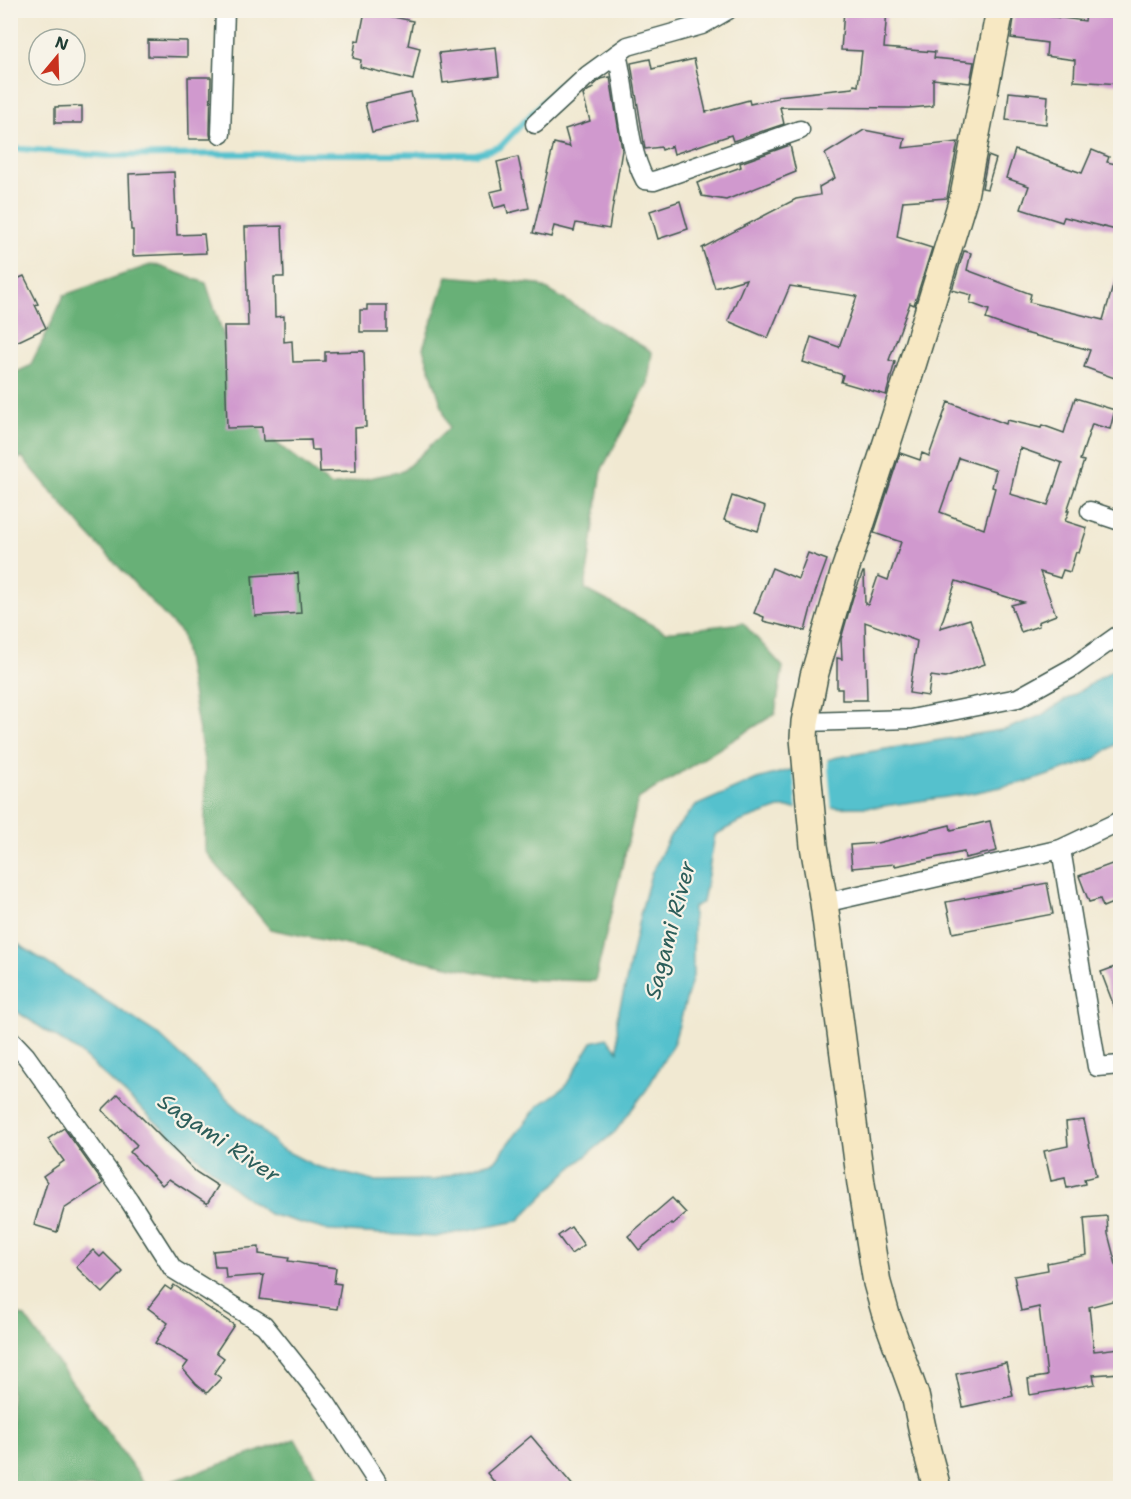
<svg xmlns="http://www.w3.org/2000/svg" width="1131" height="1499" font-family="'Shantell Sans',sans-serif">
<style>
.forest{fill:#68b077;stroke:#447656;stroke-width:1.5}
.water{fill:#55c1cd;stroke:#3a7f80;stroke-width:1.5}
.pier{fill:#f1e9d2}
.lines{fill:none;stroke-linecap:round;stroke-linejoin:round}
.stream{stroke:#55c1cd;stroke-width:6}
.building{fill:#d099ce;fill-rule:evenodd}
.street-casing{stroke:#3e574c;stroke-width:21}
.secondary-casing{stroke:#3e574c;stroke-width:30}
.street{stroke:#fff;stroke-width:18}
.secondary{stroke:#f7e8c3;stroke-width:27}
.labels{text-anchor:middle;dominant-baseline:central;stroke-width:4.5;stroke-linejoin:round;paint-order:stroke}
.water-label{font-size:22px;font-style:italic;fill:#2c5e5a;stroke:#f7f3e8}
</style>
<rect width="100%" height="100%" fill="#f7f3e8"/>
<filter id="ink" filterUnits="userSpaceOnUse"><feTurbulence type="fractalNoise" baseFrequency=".0167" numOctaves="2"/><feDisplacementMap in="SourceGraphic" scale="12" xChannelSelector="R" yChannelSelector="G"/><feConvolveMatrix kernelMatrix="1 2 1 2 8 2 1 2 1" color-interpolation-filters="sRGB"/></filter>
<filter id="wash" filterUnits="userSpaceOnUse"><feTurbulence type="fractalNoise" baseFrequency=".008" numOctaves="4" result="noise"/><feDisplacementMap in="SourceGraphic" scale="24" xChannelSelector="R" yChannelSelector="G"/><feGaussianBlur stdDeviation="1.35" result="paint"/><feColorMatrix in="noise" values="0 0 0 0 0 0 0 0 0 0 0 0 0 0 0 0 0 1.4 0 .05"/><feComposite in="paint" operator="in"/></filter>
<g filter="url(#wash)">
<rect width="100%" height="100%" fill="#f1e9d2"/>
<g class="forest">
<path d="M153 264 206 283 226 343 260 430 331 486 403 471 449 428 423 348 447 276 538 284 652 352 648 383 602 469 585 589 665 632 743 623 783 667 775 714 638 799 595 981 511 979 270 929 205 851V766L182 634 86 532 22 457 11 462 10 375 30 366 53 320 64 295Z"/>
<path d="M11 1311 25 1317 148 1488H11Z"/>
<path d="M295 1439 323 1488H152Z"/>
</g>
<path class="water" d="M1120 665V741L1093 760 1031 781 967 794 877 807 779 808 737 823 715 835 703 902 693 907V976L674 1042 647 1089 615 1132 569 1170 518 1221 435 1237 330 1231 269 1214 237 1191 157 1123 79 1052 11 1008 10 939 159 1035 280 1148 315 1166 374 1181 435 1180 470 1168 495 1161 538 1106 565 1087 592 1042 607 1038 618 1051 617 1018 624 991 640 915 651 874 670 836 695 806 757 779 838 757 1007 729 1042 715Z"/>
<path class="pier" d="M827 757 832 811H797L793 767Z"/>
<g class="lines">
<g class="stream">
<path d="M672 25 703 10"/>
<path d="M10 148 107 156 226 154H476L500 147 559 85 581 71"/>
</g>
</g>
<g id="blocks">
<g class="building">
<path d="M844 10H887L884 48 935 52 934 58 974 62 970 83 933 79V106L909 108 780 107 784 124 733 141 731 135 674 154 672 146 662 150 661 147 645 149 631 63 650 59 652 69 694 59 706 112 749 100 750 104 778 98V96L853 88 854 85 858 86 862 51 841 50Z"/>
<path d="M365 11 413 21 408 45 420 48 413 80 360 67 361 60 353 58 356 40 359 41Z"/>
<path d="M1015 12 1085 21 1086 15 1120 16 1119 62 1120 63V84L1074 81 1075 60 1046 56 1047 43 1011 38Z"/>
<path d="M148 40 187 41V57L148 56Z"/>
<path d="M496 47 499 76 443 83 439 53Z"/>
<path d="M188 77H211L210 134 211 139H189Z"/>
<path d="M610 77 622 150 609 229 576 223 574 231 554 226 551 237 533 233 554 143 570 147 565 129 590 121 583 95 589 90 594 88 593 86 601 79Z"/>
<path d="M1009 92 1048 96 1046 124 1006 120Z"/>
<path d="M411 93 418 121 372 132 365 103Z"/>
<path d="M82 106V123H55V107Z"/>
<path d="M864 130 905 138 903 148 958 142 947 198 903 201 897 237 932 248 914 305 910 303 889 360 895 362 886 395 841 382 843 375 803 362 811 337 839 347 857 296 790 286 768 338 728 321 746 279 715 288 702 248 796 199 820 195 819 187 835 178 825 154Z"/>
<path d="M790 145 796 172 726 200 702 196 697 183 741 167 740 163Z"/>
<path d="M1015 150 1082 173 1092 150 1109 157 1107 162 1120 165V231L1064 217 1062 222 1021 209 1029 186 1006 178Z"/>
<path d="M988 156 996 159 987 189 982 188Z"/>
<path d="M518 157 529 208 508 213 506 205 494 208 490 192 503 189 497 162Z"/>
<path d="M174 172 177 235 204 234 206 253 133 256V230H131L129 174Z"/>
<path d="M680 201 688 229 658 239 650 211Z"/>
<path d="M282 226 284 277H274L275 317 284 316V342L292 341 293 362 325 361V352L364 351 366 427 355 428 356 471 320 472 319 450H312L311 440 263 441 262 427 227 428 224 326H248L245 227Z"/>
<path d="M964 251 971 253 967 270 1031 294 1029 302 1103 320 1116 276 1120 277V380L1084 367 1090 350 1025 333 986 319 989 310 970 303 972 295 952 290Z"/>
<path d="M24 276 38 304 35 305 46 328 10 345V282Z"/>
<path d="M367 305H387V332H360V310H367Z"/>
<path d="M1075 398 1115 410 1110 429 1092 424 1080 460 1084 461 1067 511H1069L1065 521 1087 528 1079 553 1076 552 1070 572 1063 570 1060 578 1040 572 1056 615 1038 622 1039 626 1021 632 1011 605 1023 602 956 581 940 628 970 619 985 664 945 678 931 676 928 696 909 693 917 641 865 622 867 700H842V689H837V658L842 659 841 639 853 597 863 572H864L865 604 868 605 878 576 888 580 901 542 874 533 900 453 920 460 922 453 929 456 948 402 1006 424 1007 420 1041 428 1042 425 1064 433ZM1020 448 1062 463 1048 505 1010 494ZM959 458 996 470 992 487 995 488 984 529 940 512Z"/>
<path d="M732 496 765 507 758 531 724 520Z"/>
<path d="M808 553 827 560 815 593 805 631 763 621 764 617 754 613 772 568 798 579Z"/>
<path d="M298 573 301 613 255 616 252 576Z"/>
<path d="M990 821 997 851 965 858 964 852 895 866V864L852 868 850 845 877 843 950 825 951 830Z"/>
<path d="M1120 861V900L1103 907 1100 899 1089 902 1079 876Z"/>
<path d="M1047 883 1053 914 953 933 946 902Z"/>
<path d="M1120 965V1019H1119L1101 972Z"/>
<path d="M118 1094 196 1172 218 1186 207 1204 169 1179 162 1185 130 1152 137 1145 102 1110Z"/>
<path d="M1084 1120 1096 1176 1084 1179 1085 1184 1067 1188 1065 1178 1051 1181 1044 1151 1068 1146 1066 1122Z"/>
<path d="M64 1128 103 1183 64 1209 57 1232 34 1225 47 1182 43 1176 64 1161 48 1139Z"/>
<path d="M672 1198 686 1213 672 1225 671 1223 639 1250 628 1236Z"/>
<path d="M1107 1216 1108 1234 1120 1280V1299L1089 1307 1094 1351 1120 1348V1373L1093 1375 1095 1384 1030 1395 1028 1379 1047 1376 1039 1307 1021 1311 1014 1276 1048 1270 1047 1263 1087 1255 1084 1218Z"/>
<path d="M571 1227 584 1245 571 1254 558 1236Z"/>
<path d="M259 1247V1254L289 1258 288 1261 336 1268 334 1283 341 1284 337 1309 260 1299 264 1275 226 1278 225 1267H215L213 1251Z"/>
<path d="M93 1250 100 1257 104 1253 123 1272 103 1293 76 1267Z"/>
<path d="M174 1285 234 1325 216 1352 224 1358 214 1373 221 1378 207 1393 196 1384 183 1369 188 1362 155 1343 168 1323 148 1308 165 1286 171 1290Z"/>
<path d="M1006 1363 1013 1396 963 1407 956 1374Z"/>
<path d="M531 1436 575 1488H499L487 1473Z"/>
</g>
</g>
</g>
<g filter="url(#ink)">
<use href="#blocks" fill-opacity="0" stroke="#3e574c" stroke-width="1.5"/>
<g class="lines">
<g class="street-casing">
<g id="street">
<path d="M617 54C627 93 626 145 645 180L654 181 800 130"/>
<path d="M535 124 588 75 628 46 702 25 728 10"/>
<path d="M221 134 225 10"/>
<path d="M1090 511 1120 521"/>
<path d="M805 722 911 719 1018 698 1072 668 1120 634"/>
<path d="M1061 849 1097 1067 1120 1065"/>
<path d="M824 903 1061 849 1120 821"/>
<path d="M10 1039 26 1056 129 1200 173 1269 264 1325 326 1403 381 1488"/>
</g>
</g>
<g class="secondary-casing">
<path id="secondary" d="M937 1488 927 1451 915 1395 886 1315 877 1283 861 1184 824 903 814 846 804 738 805 722 814 676 845 570 858 532 909 375 964 196 1000 10"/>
</g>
<use href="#street" class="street"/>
<use href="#secondary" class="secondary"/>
</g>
</g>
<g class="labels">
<g class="water-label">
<text transform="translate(670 930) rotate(-75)">Sagami River</text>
<text transform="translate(219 1138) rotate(34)">Sagami River</text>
</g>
</g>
<rect width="1131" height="1499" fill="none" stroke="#f7f3e8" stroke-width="36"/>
<g transform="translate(57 57) rotate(19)"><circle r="28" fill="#f7f3e8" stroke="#a1aaa0" stroke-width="1.5"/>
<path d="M0-4.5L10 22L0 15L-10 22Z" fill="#c8321e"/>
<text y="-9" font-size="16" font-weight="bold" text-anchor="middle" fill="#1f3d34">N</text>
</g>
</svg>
